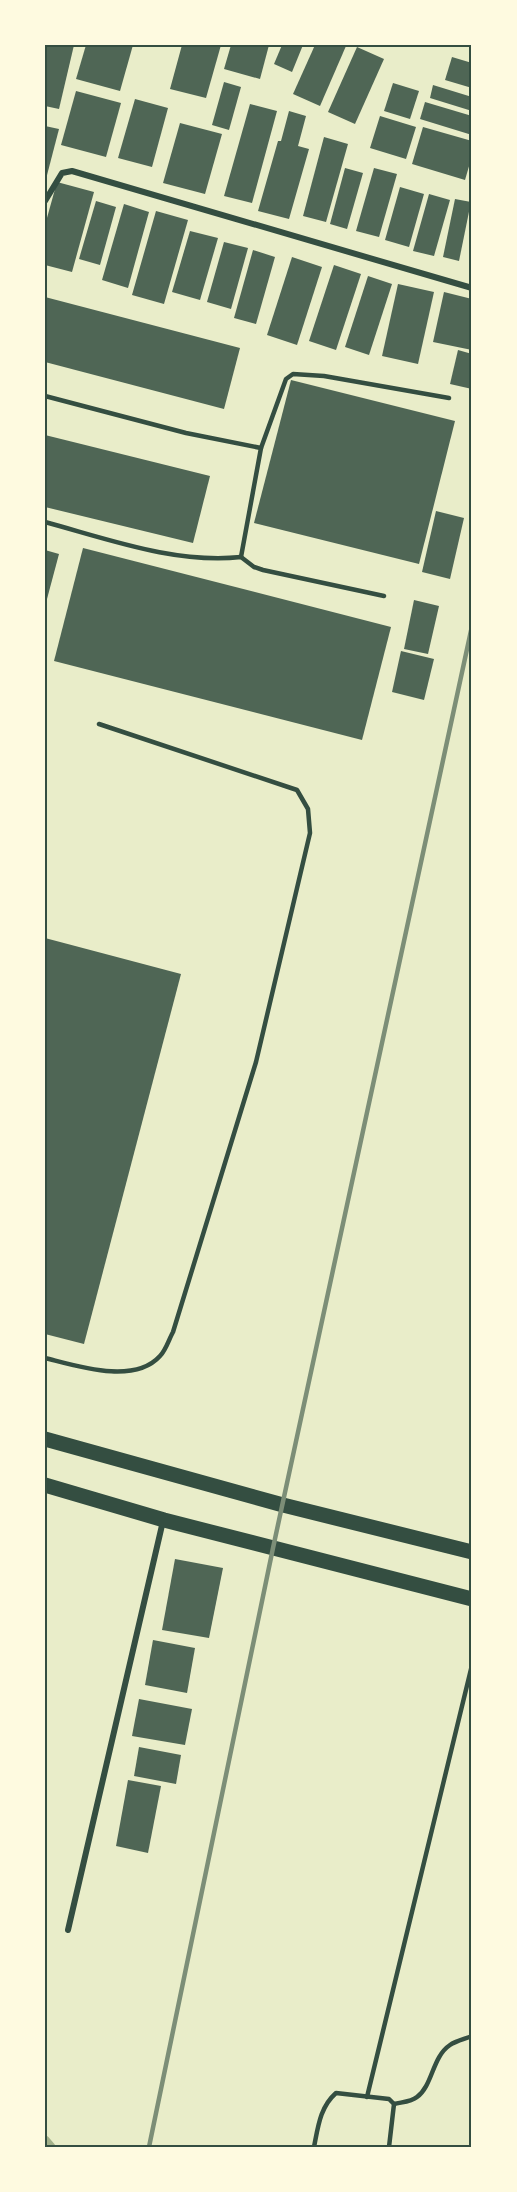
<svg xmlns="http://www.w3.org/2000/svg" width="517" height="2192" font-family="'Alegreya Sans',sans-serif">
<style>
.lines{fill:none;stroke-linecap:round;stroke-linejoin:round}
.stream{stroke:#a3b18a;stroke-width:9}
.building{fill:#4f6655}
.service{stroke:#344e41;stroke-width:4.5}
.minor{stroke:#344e41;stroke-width:6}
.primary{stroke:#344e41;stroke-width:15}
.rail{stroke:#7c8e77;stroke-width:4.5}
.neatline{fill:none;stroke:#344e41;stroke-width:2}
</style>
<rect width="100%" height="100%" fill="#e9edc9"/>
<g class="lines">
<path class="stream" d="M45 2140 51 2147"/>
</g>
<g class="building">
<path d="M45 45H74L59 109 45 106Z"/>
<path d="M86 45H133L120 91 76 79Z"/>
<path d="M182 45H221L206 98 170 89Z"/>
<path d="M231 45H269L260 79 224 69Z"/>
<path d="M282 45H303L292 72 274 64Z"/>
<path d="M315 45 346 46 320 106 293 94Z"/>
<path d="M357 47 384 59 355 124 328 112Z"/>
<path d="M452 57 472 63V88L445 80Z"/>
<path d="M224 82 241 87 229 130 212 125Z"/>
<path d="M393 83 419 91 410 119 384 111Z"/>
<path d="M433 85 472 97V111L430 98Z"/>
<path d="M76 91 121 103 106 157 61 145Z"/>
<path d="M135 99 168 108 152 167 118 158Z"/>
<path d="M425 102 472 116V135L420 119Z"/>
<path d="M250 104 277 111 252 203 224 196Z"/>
<path d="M289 111 306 116 298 146 309 149 289 219 258 211 278 141H281Z"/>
<path d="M380 116 416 127 406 159 370 148Z"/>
<path d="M180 123 222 134 205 194 163 183Z"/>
<path d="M45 126 59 129 46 179 45 178Z"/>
<path d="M423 127 472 141V156L465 180 412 164Z"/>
<path d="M324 137 348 144 326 222 303 216Z"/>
<path d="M345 168 363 173 347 229 330 224Z"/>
<path d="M374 168 397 174 379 237 356 231Z"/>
<path d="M57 182 94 192 72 272 45 265V225Z"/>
<path d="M400 187 424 194 409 247 385 240Z"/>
<path d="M429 194 450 200 434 256 413 251Z"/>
<path d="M455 199 471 202 459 261 443 257Z"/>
<path d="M96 201 116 207 100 265 79 259Z"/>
<path d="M124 204 149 212 128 288 102 280Z"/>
<path d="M156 211 188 220 164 304 132 295Z"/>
<path d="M190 231 218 238 200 300 172 292Z"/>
<path d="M224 242 248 248 231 309 207 302Z"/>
<path d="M253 250 275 257 256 324 234 318Z"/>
<path d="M292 257 322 267 297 345 267 335Z"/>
<path d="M334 265 361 274 336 350 309 341Z"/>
<path d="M368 276 392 284 369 355 345 347Z"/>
<path d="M398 284 434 292 418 364 382 356Z"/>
<path d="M444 292 472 299V350L433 342Z"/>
<path d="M45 297 240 348 224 409 45 362Z"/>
<path d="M458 350 472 354V389L450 384Z"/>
<path d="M291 380 455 421 419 564 254 523Z"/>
<path d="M45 435 210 476 193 543 45 507Z"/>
<path d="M436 511 464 518 450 579 422 572Z"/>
<path d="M83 548 391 627 362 740 54 661Z"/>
<path d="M45 550 59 554 47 599H45Z"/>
<path d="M414 600 439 606 428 654 404 649Z"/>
<path d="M401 651 434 659 424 700 392 692Z"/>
<path d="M45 938 181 974 84 1344 45 1334Z"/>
<path d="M175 1559 223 1568 209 1638 162 1630Z"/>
<path d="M153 1640 195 1648 187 1693 145 1685Z"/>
<path d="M139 1699 192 1709 185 1745 132 1736Z"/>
<path d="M139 1747 181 1755 176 1784 134 1776Z"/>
<path d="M128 1780 161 1786 148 1853 116 1846Z"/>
</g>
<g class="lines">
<g class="service">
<path d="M45 396 186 433 261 448"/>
<path d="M45 522C108 539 175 564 241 557L254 567 263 570 384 596"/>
<path d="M241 557 261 448 286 379 293 374 324 376 449 398"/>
<path d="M45 1358C77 1366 134 1385 160 1356 166 1350 169 1339 173 1332L256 1062 310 833 308 809 297 790 99 724"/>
<path d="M367 2097 472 1665"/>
<path d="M394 2104C402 2102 411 2102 417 2097 433 2085 432 2057 450 2045 456 2041 465 2039 472 2036"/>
<path d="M314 2147C318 2127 320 2107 336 2093L389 2099 394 2104 389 2147"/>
</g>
<g class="minor">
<path d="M45 201 62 173 72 171 472 288"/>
<path d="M68 1930 163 1521"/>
</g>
<g class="primary">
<path d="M45 1439 283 1505 472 1552"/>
<path d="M45 1485 164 1520 472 1599"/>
</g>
<path class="rail" d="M149 2147 273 1548 472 626"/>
</g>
<rect width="517" height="2192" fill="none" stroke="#fefae0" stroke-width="93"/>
<rect x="46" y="46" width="424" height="2100" class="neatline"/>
</svg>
